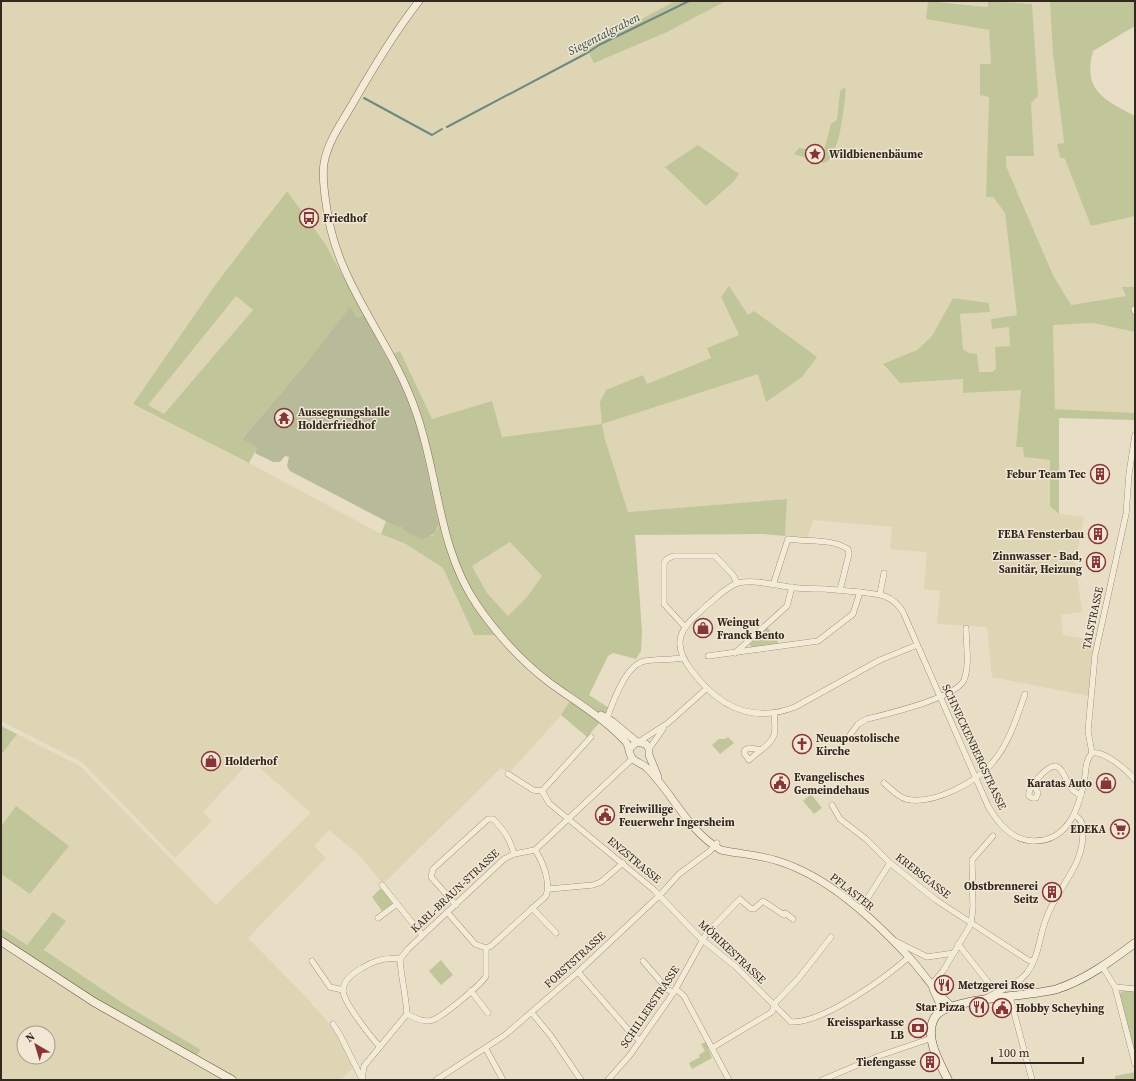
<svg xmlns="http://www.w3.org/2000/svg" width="1136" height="1081" font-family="'Source Serif 4',serif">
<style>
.farmland{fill:#ddd5b3;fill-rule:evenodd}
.green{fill:#c1c59a;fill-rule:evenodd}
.cemetery{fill:#b7bb99}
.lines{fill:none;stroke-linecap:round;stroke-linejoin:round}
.stream{stroke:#6e8982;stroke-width:2}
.minor-casing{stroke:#816f5d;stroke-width:6}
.tertiary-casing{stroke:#816f5d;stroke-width:8}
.secondary-casing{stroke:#635141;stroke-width:9}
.minor{stroke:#f4ebd7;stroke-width:5.5}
.tertiary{stroke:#f4ebd7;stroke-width:7}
.secondary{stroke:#f4ebd7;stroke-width:8}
.labels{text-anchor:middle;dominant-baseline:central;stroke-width:3;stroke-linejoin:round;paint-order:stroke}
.poi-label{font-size:11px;font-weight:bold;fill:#33281f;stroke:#f1e7d4;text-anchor:start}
.street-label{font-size:11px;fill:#33281f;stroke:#f1e7d4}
.water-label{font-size:12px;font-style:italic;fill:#31514e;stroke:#f1e7d4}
</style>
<rect width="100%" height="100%" fill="#e8ddc5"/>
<g class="farmland">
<path d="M1 1H675L588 49 590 55 667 32 726 1H928L926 19 989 30 991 65 980 64 989 97 986 197H993L1005 213 1017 315 991 319 992 329 1009 327 1010 346 996 369 992 372H979L969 353 963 349 960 314 990 312 989 303 953 298 932 336 917 350 883 365 900 383 963 379V393L1021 390 1016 447 1023 446 1024 457 1050 460V506L1059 514 1084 517 1075 562 1082 612 1061 615 1063 635 1094 640 1089 696 992 677 987 627 937 624 940 591 924 589 927 552 890 549 892 527 813 520 807 538 785 536 787 499 628 512 605 439 602 424 501 437 492 401 432 420 400 351 387 356 326 245 286 191 133 404 249 463 381 534 406 544 443 568 470 626 496 635 570 701 566 710 509 773 501 768 383 884 359 855 329 830 314 846 326 858 248 938 305 996 337 1033 353 1067 341 1080H1V945L201 1050 124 1004 75 973 44 950 66 921 53 912 27 945 1 928V874L30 894 16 806 2 825 1 824V755L17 734 80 766 216 905 311 813 251 760 203 812 212 821 175 858 82 762 1 721ZM846 89 837 146 831 160 799 148 824 152 837 120 840 91ZM725 293 748 315 766 402 758 373 602 424 643 375 647 384 711 358 707 348 739 335 721 298ZM24 1033H48V1057H24Z"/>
<path d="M942 1H1050L1053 55 1064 143 1057 144 1065 159 1091 225 1135 216V287H1122L1126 296 1071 305 1053 275 1006 166V156H1034L1031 103 988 2V7Z"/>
<path d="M236 296 253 310 164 414 147 405Z"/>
<path d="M1093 323 1135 332V413L1055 409 1053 325Z"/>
<path d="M510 542 542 576 526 598 508 616 487 593 472 566Z"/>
</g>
<g class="green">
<path d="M675 1H726L667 32 594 63 587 49Z"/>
<path d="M928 1 988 7V1L1032 4 1038 96 1031 103 1034 156H1006V166L1053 275 1071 305 1126 296 1122 287H1135V332L1093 323 1053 325 1055 409 1135 413V420L1059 418V514L1050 506V460L1024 457 1023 447H1016L1021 390 963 393V379L900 383 883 364 917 350 932 336 953 298 989 303 990 312 960 314 963 349 969 353 977 354 979 372H992L996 369 995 347 1010 346 1009 327 992 329 991 319 1017 315 1005 213 993 197H986L989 97 980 95V64H991L989 30 926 19Z"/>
<path d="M1050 1H1135V26L1093 51C1082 91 1105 100 1135 116V216L1091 226 1065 159 1060 157 1057 144 1064 143 1053 55Z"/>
<path d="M843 88 846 89C844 104 840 160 824 163L794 154 799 148 824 151 831 124 837 120 840 91Z"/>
<path d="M698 145 739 174 733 182 706 206 665 167Z"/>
<path d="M287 191 326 245 364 315 357 318 350 308 308 361 242 439 257 448 249 463 133 404 216 284ZM236 296 253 310 164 414 148 405Z"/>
<path d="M729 286 748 315 754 311 817 357 802 377 766 402 758 374 602 424 605 439 628 512 787 499 785 536 763 534 635 535 642 631 641 651 636 659 613 653 608 656 589 695 609 708 607 714 587 737 561 715 570 701 496 635H474L443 568 406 544 381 534 386 521 397 527 399 525 432 536 438 528 428 478 387 356 400 351 432 419 492 401 502 437 602 424 600 402 606 390 643 375 647 384 711 358 707 348 739 335 721 297ZM510 542 542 576 526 598 508 616 487 593 472 566Z"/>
<path d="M767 627 777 639 778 644 753 648 750 646 749 642Z"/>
<path d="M1 726 17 734 1 755Z"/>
<path d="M728 737 734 743 720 754 712 745 719 739H725Z"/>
<path d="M811 794 822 808 814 814 803 801Z"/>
<path d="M16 806 69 846 30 894 1 874V824L2 825Z"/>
<path d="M381 888 393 901 392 904 382 911 372 897Z"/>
<path d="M53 912 66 921 44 950 124 1004 201 1050 191 1061 1 945V928L27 945Z"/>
<path d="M441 960 453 975 441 985 429 971Z"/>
<path d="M1123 991H1135V1080H1115V1076L1135 1072 1119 994Z"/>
<path d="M706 1042 712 1058 692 1069 689 1063 700 1057 699 1055 705 1051 701 1044Z"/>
</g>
<path class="cemetery" d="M350 307 357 318 364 315 409 399 418 430 438 524C437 534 430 537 421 539L403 530 402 526 397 527 290 471 287 466 289 457 285 456 280 462H273L255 453 257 448 242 439 308 361Z"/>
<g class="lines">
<g class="stream">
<path d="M364 98 432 135 442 129"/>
<path d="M447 127 587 53 599 45 689 1"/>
</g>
<g class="minor-casing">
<g id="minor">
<path d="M1134 309 1135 312"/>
<path d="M773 585 788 539C807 542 830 538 848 549L849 554 840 590"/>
<path d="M880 594 884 573"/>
<path d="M685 627 664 604V563L667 559 673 556H715L733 575 737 583"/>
<path d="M917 645 880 660 795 707C751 724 718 706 692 671 684 661 677 649 681 636 685 623 697 615 706 606 715 599 727 586 738 583 753 579 773 585 789 587 801 589 813 589 825 589 837 590 848 591 859 592 878 594 892 594 903 612L988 806C998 823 1012 841 1034 841 1070 841 1080 805 1085 776 1086 767 1086 760 1092 753"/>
<path d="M735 653 787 606 792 587"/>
<path d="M708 656 818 641 853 614 860 592"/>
<path d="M607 718C613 702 626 664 645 661 657 659 670 660 682 658"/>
<path d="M850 735 858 724 867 719C887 714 956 698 964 680 970 665 966 644 966 628"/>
<path d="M640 741 668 723 706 689"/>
<path d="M649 749 663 729"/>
<path d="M761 750 749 760 744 753 745 750 749 748 761 750C777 738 776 733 774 713"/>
<path d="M1092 753 1088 731 1095 655 1126 514 1129 474 1135 435"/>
<path d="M1092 753C1104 750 1128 771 1135 780"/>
<path d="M508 774 533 790 542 791"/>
<path d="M884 783C891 789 898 797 906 799 932 806 977 782 993 762 1009 743 1017 717 1025 694"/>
<path d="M1034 785 1038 793 1036 798H1032L1029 796C1027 788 1047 765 1056 766 1068 772 1064 789 1081 795"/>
<path d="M542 791 549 803 654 890 700 938 735 966 791 1022C824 1023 885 978 909 957"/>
<path d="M542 791 591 737"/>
<path d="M832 805 840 819 866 839 890 863 936 900 1028 960 1033 961"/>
<path d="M382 885 422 935"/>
<path d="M549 889 593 885 601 882 623 863"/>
<path d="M456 905 431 877 433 869 488 819H493C504 830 510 839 514 854"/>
<path d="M532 908 556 933"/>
<path d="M860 910 890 863"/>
<path d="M448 913 475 944 486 948 491 946 546 896C551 882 543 862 535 850"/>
<path d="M378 918 397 904"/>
<path d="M971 924 973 907 972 860 993 836"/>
<path d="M893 940 927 957 954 953"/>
<path d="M958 944 991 986"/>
<path d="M312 961 330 987 343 990"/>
<path d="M643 961 668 990 674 992"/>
<path d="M1102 966 1115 987 1135 1064"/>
<path d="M578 972 631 1033 640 1041"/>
<path d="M931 985 943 971 971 924"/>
<path d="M1115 987 1135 989"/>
<path d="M676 989 684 996 729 1080"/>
<path d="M471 991 488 1013"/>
<path d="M988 997C1001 990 1017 985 1027 973 1039 957 1039 937 1046 919 1057 887 1083 868 1083 833 1083 825 1082 819 1074 815"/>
<path d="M1010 997 1032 1080"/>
<path d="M532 1013 551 1036 581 1080"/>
<path d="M407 1014C414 1018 425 1023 433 1020 443 1016 481 985 486 976V948"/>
<path d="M333 1024 340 1035 362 1079"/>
<path d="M380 1047C371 1037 344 1003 343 991 343 980 353 973 362 968 373 961 386 957 400 959"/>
<path d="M712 1048 772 1012 776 1002 798 979 831 937"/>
<path d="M486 1049 503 1080"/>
<path d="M362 1080 364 1066 407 1014C406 995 401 978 400 959L408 949 504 859 514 854 535 850 632 759"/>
<path d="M436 1080 505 1035 578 972 660 895 679 874 710 851 717 843"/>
<path d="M608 1080 630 1055 674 992 706 934 740 899 750 908 754 909 763 901 784 915 785 913 793 919"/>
<path d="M822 1080 879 1056 932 1038"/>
</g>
</g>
<g class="tertiary-casing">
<g id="tertiary">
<path d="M419 1C394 33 373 68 353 103 342 122 328 141 324 163 322 176 324 190 326 203 335 284 391 338 416 412 439 476 437 546 477 605 497 634 522 662 550 683 576 702 604 718 626 742 630 748 628 751 631 756 633 762 642 763 647 768 673 794 688 831 721 850 740 854 760 855 778 861 829 877 872 918 908 956 923 972 935 992 952 1007"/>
<path d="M601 715 613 722 637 742"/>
<path d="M630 748 637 742 646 744 649 749V755L658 777"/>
<path d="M933 989 940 1004 941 1011"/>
</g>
</g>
<g class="secondary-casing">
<g id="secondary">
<path d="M1 941 94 1002 232 1080"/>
<path d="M948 1080C940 1063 923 1036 935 1017 947 997 1032 997 1057 989 1085 980 1111 961 1135 943"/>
</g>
</g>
<use href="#minor" class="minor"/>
<use href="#tertiary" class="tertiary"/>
<use href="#secondary" class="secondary"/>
</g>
<defs>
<g id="sight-ring" transform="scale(1)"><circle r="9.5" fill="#f1e7d4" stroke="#883538" stroke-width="1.5"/><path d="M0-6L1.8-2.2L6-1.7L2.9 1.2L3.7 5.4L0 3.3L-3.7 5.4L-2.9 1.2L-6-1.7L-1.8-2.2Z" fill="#883538"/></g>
<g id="bus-ring" transform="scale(1)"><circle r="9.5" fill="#f1e7d4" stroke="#883538" stroke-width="1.5"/><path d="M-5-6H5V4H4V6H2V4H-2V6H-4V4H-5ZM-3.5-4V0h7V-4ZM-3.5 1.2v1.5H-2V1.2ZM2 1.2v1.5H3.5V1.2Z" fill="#883538"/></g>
<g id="temple-ring" transform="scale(1)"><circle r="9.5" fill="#f1e7d4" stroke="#883538" stroke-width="1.5"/><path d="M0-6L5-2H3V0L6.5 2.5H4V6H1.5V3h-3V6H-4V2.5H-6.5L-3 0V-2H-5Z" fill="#883538"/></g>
<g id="building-ring" transform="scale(1)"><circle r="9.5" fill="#f1e7d4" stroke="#883538" stroke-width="1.5"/><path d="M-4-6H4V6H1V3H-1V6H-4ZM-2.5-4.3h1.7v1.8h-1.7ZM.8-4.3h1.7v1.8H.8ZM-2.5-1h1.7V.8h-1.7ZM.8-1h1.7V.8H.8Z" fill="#883538"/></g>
<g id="shop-ring" transform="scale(1)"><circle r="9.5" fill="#f1e7d4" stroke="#883538" stroke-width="1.5"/><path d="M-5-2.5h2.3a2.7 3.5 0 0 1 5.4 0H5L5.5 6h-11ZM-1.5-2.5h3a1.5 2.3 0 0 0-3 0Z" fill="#883538"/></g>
<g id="church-ring" transform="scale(1)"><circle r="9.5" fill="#f1e7d4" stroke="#883538" stroke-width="1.5"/><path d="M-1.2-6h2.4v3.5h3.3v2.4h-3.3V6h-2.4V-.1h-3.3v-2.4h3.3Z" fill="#883538"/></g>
<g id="civic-ring" transform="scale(1)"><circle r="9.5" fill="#f1e7d4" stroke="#883538" stroke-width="1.5"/><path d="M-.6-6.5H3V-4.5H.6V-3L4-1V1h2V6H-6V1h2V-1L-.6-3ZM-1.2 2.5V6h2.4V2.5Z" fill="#883538"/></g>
<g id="supermarket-ring" transform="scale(1)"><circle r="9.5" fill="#f1e7d4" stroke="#883538" stroke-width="1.5"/><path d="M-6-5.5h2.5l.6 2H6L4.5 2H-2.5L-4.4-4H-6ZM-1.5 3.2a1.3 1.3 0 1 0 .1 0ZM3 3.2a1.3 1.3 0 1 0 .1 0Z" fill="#883538"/></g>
<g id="restaurant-ring" transform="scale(1)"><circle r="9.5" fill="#f1e7d4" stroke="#883538" stroke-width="1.5"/><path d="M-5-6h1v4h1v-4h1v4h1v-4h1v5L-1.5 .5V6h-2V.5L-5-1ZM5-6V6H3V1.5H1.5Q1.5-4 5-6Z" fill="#883538"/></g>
<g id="bank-ring" transform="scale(1)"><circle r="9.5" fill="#f1e7d4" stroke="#883538" stroke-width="1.5"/><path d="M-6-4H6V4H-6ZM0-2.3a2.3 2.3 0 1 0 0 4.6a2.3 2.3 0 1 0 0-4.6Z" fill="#883538"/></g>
</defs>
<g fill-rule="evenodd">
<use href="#sight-ring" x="815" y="154"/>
<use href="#bus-ring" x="309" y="218"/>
<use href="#temple-ring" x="284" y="418"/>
<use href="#building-ring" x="1100" y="474"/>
<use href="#building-ring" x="1098" y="534"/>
<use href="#building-ring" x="1096" y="562"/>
<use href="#shop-ring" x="703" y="628"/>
<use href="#church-ring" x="802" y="744"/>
<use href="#shop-ring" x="211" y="761"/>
<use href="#civic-ring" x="780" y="783"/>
<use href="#shop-ring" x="1106" y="783"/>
<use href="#civic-ring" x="605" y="815"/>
<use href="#supermarket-ring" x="1120" y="829"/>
<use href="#building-ring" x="1052" y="892"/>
<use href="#restaurant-ring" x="944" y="985"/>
<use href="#restaurant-ring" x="979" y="1007"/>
<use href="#civic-ring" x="1002" y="1008"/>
<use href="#bank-ring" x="918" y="1028"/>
<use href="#building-ring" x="930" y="1062"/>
</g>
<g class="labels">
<g class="poi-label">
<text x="829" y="154">Wildbienenbäume</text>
<text x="323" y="218">Friedhof</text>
<text x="298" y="412">Aussegnungshalle<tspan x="298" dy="13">Holderfriedhof</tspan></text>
<text x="1086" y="474" text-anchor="end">Febur Team Tec</text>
<text x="1084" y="534" text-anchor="end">FEBA Fensterbau</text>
<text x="1082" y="556" text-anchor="end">Zinnwasser - Bad,<tspan x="1082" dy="13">Sanitär, Heizung</tspan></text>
<text x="717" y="622">Weingut<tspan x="717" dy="13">Franck Bento</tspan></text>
<text x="816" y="738">Neuapostolische<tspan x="816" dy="13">Kirche</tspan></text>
<text x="225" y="761">Holderhof</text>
<text x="794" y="777">Evangelisches<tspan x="794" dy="13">Gemeindehaus</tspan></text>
<text x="1092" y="783" text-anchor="end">Karatas Auto</text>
<text x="619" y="809">Freiwillige<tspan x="619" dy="13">Feuerwehr Ingersheim</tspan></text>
<text x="1106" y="829" text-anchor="end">EDEKA</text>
<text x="1038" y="886" text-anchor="end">Obstbrennerei<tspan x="1038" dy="13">Seitz</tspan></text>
<text x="958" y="985">Metzgerei Rose</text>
<text x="965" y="1007" text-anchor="end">Star Pizza</text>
<text x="1016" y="1008">Hobby Scheyhing</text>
<text x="904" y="1022" text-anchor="end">Kreissparkasse<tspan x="904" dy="13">LB</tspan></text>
<text x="916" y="1062" text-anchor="end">Tiefengasse</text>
</g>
<g class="street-label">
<text transform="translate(1093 618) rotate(-78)">TALSTRASSE</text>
<text transform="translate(974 747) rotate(65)">SCHNECKENBERGSTRASSE</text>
<text transform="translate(634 860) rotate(40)">ENZSTRASSE</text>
<text transform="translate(923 876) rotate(38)">KREBSGASSE</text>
<text transform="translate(455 891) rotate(-43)">KARL-BRAUN-STRASSE</text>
<text transform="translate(852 892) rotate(38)">PFLASTER</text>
<text transform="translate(732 952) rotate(43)">MÖRIKESTRASSE</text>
<text transform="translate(575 960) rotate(-42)">FORSTSTRASSE</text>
<text transform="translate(650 1007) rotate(-56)">SCHILLERSTRASSE</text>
</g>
<g class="water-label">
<text transform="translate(604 34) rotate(-27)">Siegentalgraben</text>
</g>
</g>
<rect width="1136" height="1081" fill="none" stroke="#33281f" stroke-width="4"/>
<g transform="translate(36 1045) rotate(322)"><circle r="19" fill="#f1e7d4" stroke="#a59b8c"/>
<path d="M0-3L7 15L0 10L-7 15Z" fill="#883538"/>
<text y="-6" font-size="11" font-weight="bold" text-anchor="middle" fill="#33281f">N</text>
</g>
<path d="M992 1057v6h91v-6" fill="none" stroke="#33281f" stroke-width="2"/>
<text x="998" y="1057" font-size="12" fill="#33281f" stroke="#f1e7d4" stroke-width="3" paint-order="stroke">100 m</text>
</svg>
